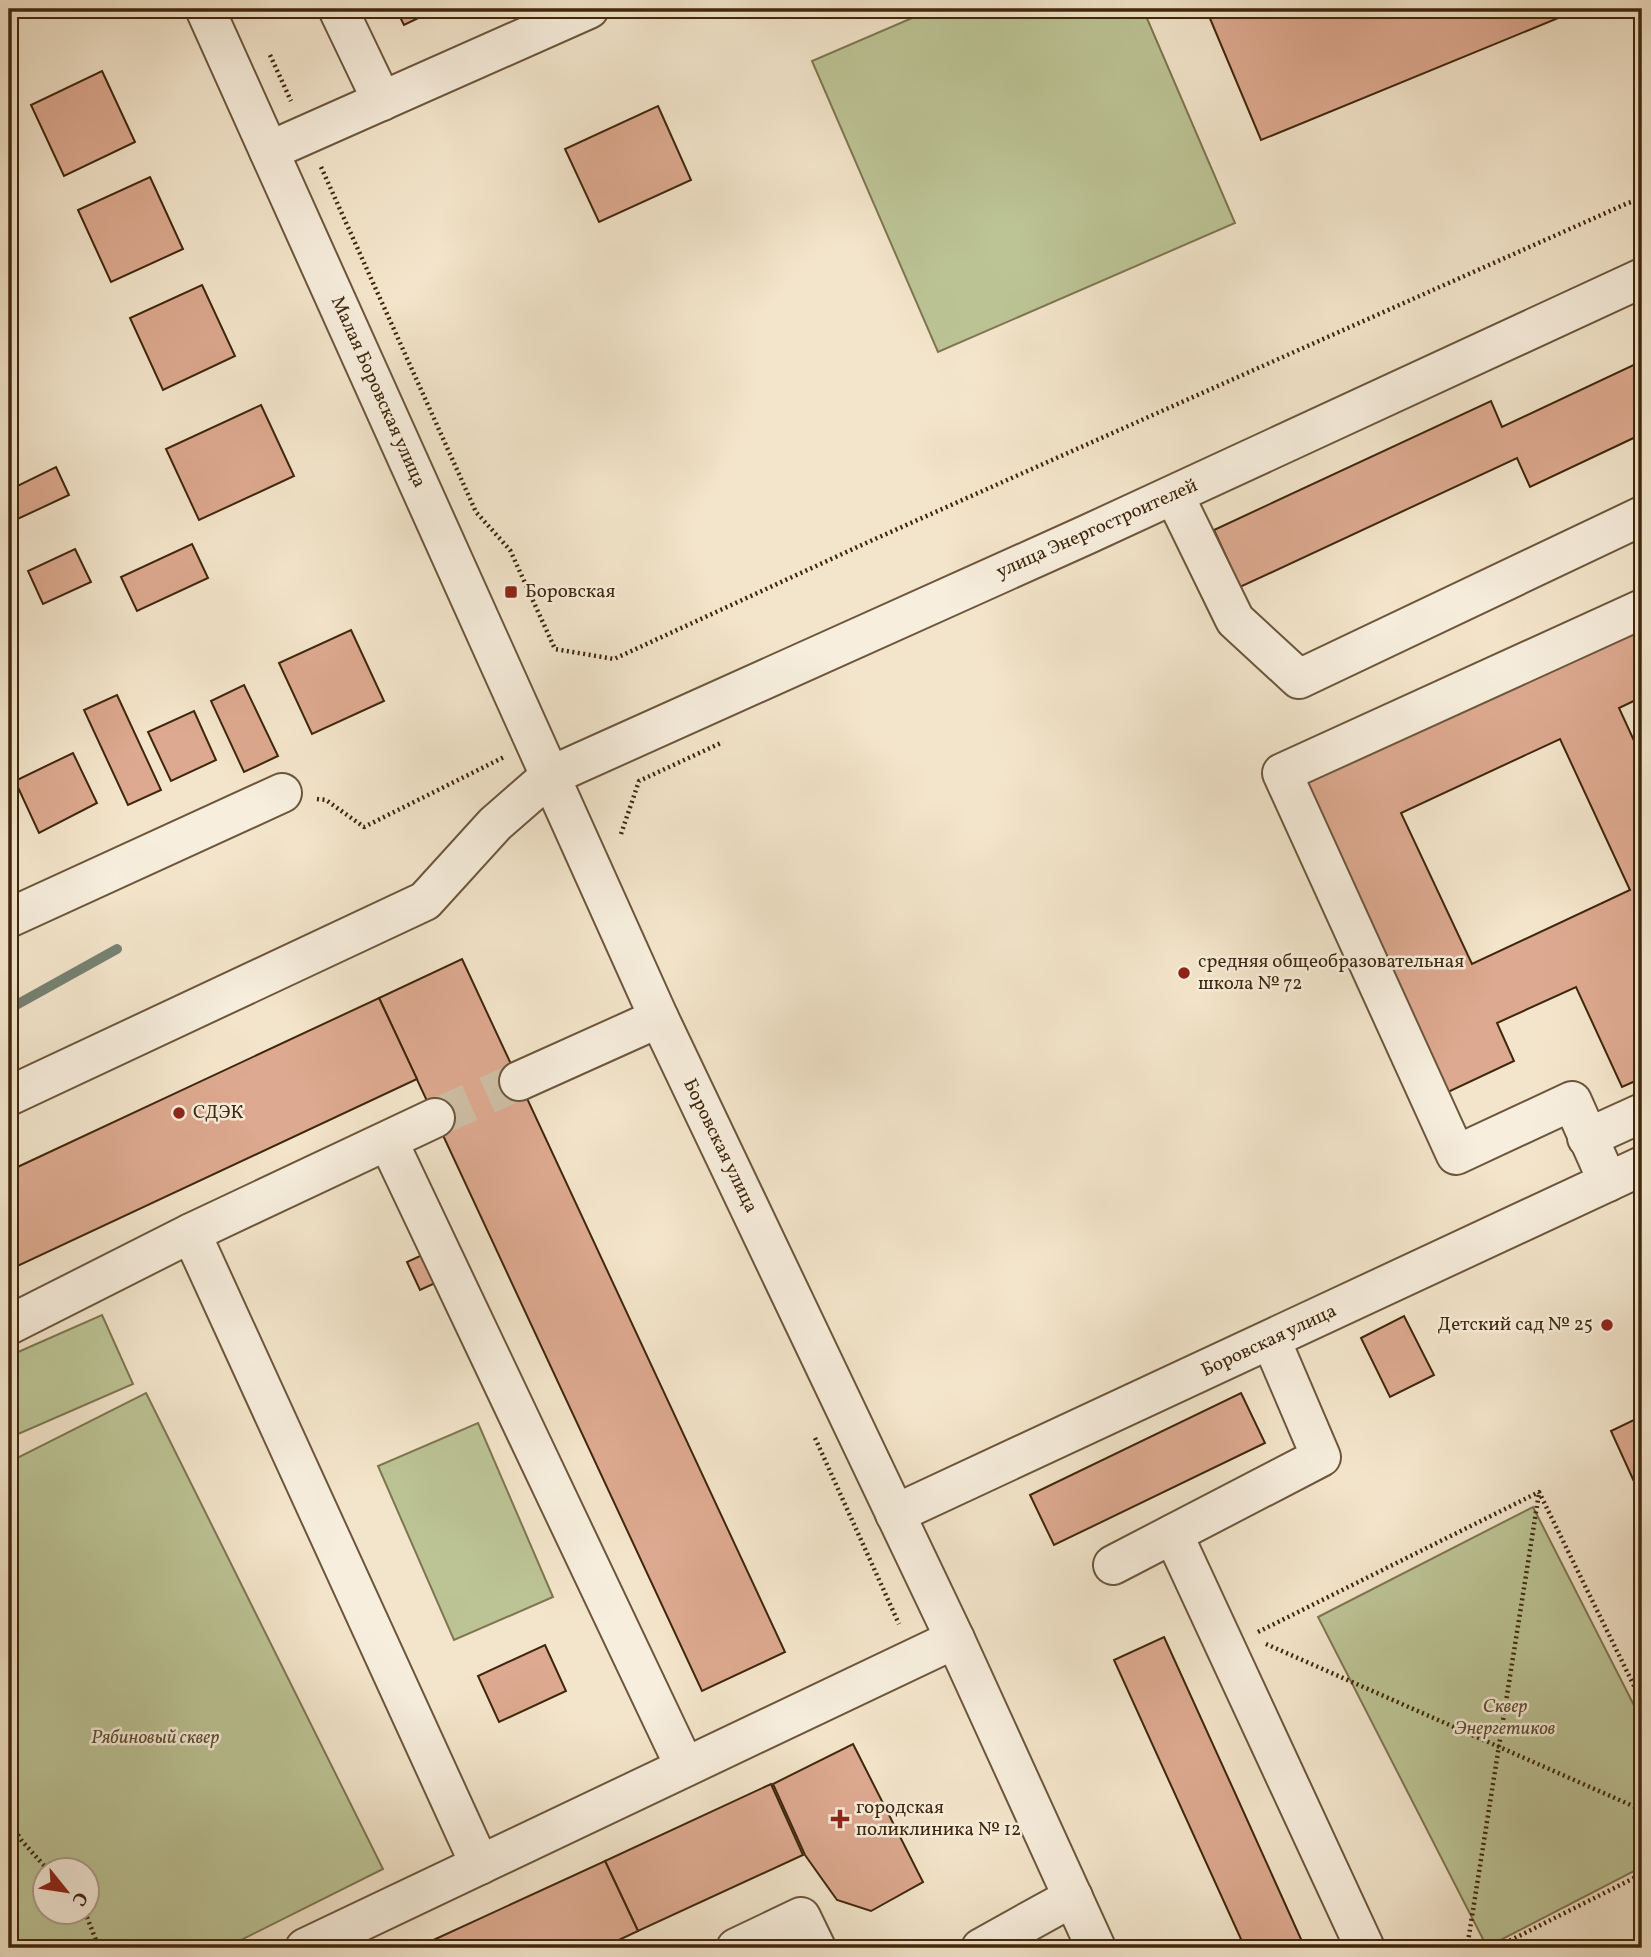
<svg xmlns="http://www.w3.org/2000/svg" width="1651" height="1957" font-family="Vollkorn,serif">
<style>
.green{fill:#bcc496;stroke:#7e7651;stroke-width:2;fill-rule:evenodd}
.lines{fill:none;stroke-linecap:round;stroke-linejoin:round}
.stream{stroke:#768273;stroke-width:10}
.building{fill:#dda990;stroke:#3f270c;stroke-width:2;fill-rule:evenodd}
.minor-tunnel{stroke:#cfbfa5;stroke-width:38;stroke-dasharray:38 19;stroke-linecap:butt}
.minor-casing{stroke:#6c563c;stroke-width:42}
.path{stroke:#3f270c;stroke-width:4.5;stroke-dasharray:2 3.5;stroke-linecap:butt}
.minor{stroke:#f7eedd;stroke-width:38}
.poi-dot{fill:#8f2418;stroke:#f7eedd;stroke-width:2.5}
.labels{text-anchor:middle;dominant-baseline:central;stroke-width:5;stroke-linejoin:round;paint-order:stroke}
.street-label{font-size:19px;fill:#3f270c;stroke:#f7eedd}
.poi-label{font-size:19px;fill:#3f270c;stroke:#f7eedd;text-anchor:start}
.park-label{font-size:19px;font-style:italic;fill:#5e4e2e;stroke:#f7eedd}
</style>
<rect width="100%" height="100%" fill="#f3e5cb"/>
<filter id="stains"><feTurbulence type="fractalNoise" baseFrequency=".00286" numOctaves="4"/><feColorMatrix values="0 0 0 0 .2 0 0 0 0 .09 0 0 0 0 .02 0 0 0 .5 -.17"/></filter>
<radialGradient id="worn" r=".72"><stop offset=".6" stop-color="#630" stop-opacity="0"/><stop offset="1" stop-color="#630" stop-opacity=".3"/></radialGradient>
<g class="green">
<path d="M933 9H1143L1235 223 938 352 812 61Z"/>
<path d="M102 1315 133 1384 9 1438V1356Z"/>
<path d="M146 1393 383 1869 225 1948H9V1462ZM46 1870H88V1912H46Z"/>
<path d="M478 1423 553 1597 454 1640 378 1466Z"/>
<path d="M1533 1507 1642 1721V1867L1487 1947 1318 1617Z"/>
</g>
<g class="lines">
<path class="stream" d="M9 1009 117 949"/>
</g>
<g class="building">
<path d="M396 9H437L404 25Z"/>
<path d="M1206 9H1566L1568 14 1261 140Z"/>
<path d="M102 71 135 142 64 176 31 105Z"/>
<path d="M658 106 691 180 599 222 565 149Z"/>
<path d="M150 177 183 249 111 282 78 210Z"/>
<path d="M202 285 235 356 163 390 130 318Z"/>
<path d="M1642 361V434L1530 487 1517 458 1240 587 1214 530 1491 401 1502 427Z"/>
<path d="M261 405 294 476 199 520 166 449Z"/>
<path d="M56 467 69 495 9 523V490Z"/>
<path d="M192 544 208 578 137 611 121 577Z"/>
<path d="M75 549 91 582 43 604 28 571Z"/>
<path d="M1636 619 1642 634V697L1619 708 1642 758V1078L1622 1087 1576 987 1497 1023 1514 1061 1446 1093 1299 776ZM1560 739 1630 890 1472 964 1401 813Z"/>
<path d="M351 630 384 701 312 734 279 663Z"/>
<path d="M244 685 278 756 244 772 211 701Z"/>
<path d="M117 695 161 790 128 805 84 710Z"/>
<path d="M194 711 216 760 171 781 148 732Z"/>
<path d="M73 753 97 803 39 833 15 781Z"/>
<path d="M462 959 785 1652 702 1691 379 998Z"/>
<path d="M379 998 417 1079 9 1270V1171Z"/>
<path d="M431 1251 444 1279 420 1290 407 1262Z"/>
<path d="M1404 1316 1434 1375 1390 1397 1361 1338Z"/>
<path d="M1241 1393 1265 1443 1054 1545 1030 1495Z"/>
<path d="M1642 1416V1499L1611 1431Z"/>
<path d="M1164 1637 1235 1793 1305 1948H1245L1114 1660Z"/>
<path d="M545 1645 566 1691 499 1722 478 1676Z"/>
<path d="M853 1744 923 1882 871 1911 837 1900 805 1855 773 1784Z"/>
<path d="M771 1784 803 1855 638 1931 605 1861Z"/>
<path d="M605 1861 638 1931 602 1948H416Z"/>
</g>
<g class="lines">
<path class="minor-tunnel" d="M435 1118 519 1081"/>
<g class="minor-casing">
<g id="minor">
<path d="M205 9 659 1018 955 1639 1096 1948"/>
<path d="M338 9 382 101"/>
<path d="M269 151 589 9"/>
<path d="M1174 495 1235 620 1299 679 1642 516"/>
<path d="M9 918 282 793"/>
<path d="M519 1081 659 1018"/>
<path d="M9 1096 425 901 495 824 550 776 1086 535 1642 278"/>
<path d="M1587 1138 1642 1113"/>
<path d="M388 1141 685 1767"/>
<path d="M1608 1182 1572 1101 1456 1155 1282 773 1642 609"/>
<path d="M191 1233 480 1865"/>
<path d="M9 1325 191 1233 435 1118"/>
<path d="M895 1514 1642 1166"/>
<path d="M1173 1534 1365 1948"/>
<path d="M1113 1565 1321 1457 1271 1340"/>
<path d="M305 1948 955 1639"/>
<path d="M736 1948 801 1917 816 1948"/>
<path d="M981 1948 1073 1897"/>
</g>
</g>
<g class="path">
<path d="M270 55 291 101"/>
<path d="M321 167 476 512 510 550 555 649 614 659 866 543 1628 203 1642 199"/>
<path d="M317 799 326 800 364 827 504 757"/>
<path d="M621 834 639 781 723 742"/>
<path d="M815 1438 899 1624"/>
<path d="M1258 1632 1539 1492 1642 1702"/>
<path d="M1266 1644 1642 1810"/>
<path d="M9 1821 22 1841 48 1870"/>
<path d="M85 1912 99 1948"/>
<path d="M1467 1948 1539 1493"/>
<path d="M1495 1948 1642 1874"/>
</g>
<use href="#minor" class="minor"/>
</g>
<g class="poi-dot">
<rect x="504" y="585" width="14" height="14" rx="3.5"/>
<circle cx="1184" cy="973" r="7"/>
<circle cx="179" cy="1113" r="7"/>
<circle cx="1607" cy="1325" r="7"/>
<path d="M836.5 1808.5h7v7h7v7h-7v7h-7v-7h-7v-7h7z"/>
</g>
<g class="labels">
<g class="street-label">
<text transform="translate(378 392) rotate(66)">Малая Боровская улица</text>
<text transform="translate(1097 529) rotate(-24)">улица Энергостроителей</text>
<text transform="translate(720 1146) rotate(64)">Боровская улица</text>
<text transform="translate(1269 1341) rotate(-25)">Боровская улица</text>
</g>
<g class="poi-label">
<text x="525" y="592">Боровская</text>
<text x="1198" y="962">средняя общеобразовательная<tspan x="1198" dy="22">школа № 72</tspan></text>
<text x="193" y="1113">СДЭК</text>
<text x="1593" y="1325" text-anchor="end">Детский сад № 25</text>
<text x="856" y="1808">городская<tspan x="856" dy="22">поликлиника № 12</tspan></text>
</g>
<g class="park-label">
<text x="1505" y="1707">Сквер<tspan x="1505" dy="22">Энергетиков</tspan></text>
<text x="155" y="1738">Рябиновый сквер</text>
</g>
</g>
<rect width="1651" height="1957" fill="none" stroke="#f3e5cb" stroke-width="35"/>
<rect x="10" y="10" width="1630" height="1936" fill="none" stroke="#3f270c" stroke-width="3.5"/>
<rect x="18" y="18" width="1616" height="1922" fill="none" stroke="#3f270c" stroke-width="2"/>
<g transform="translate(66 1891) rotate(120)"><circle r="33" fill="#f7eedd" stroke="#ad9e89" stroke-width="2"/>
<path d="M0-5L12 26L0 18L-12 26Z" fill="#8f2418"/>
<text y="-10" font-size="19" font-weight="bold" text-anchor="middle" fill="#3f270c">С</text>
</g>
<rect width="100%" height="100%" filter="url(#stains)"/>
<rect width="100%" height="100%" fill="url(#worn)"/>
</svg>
